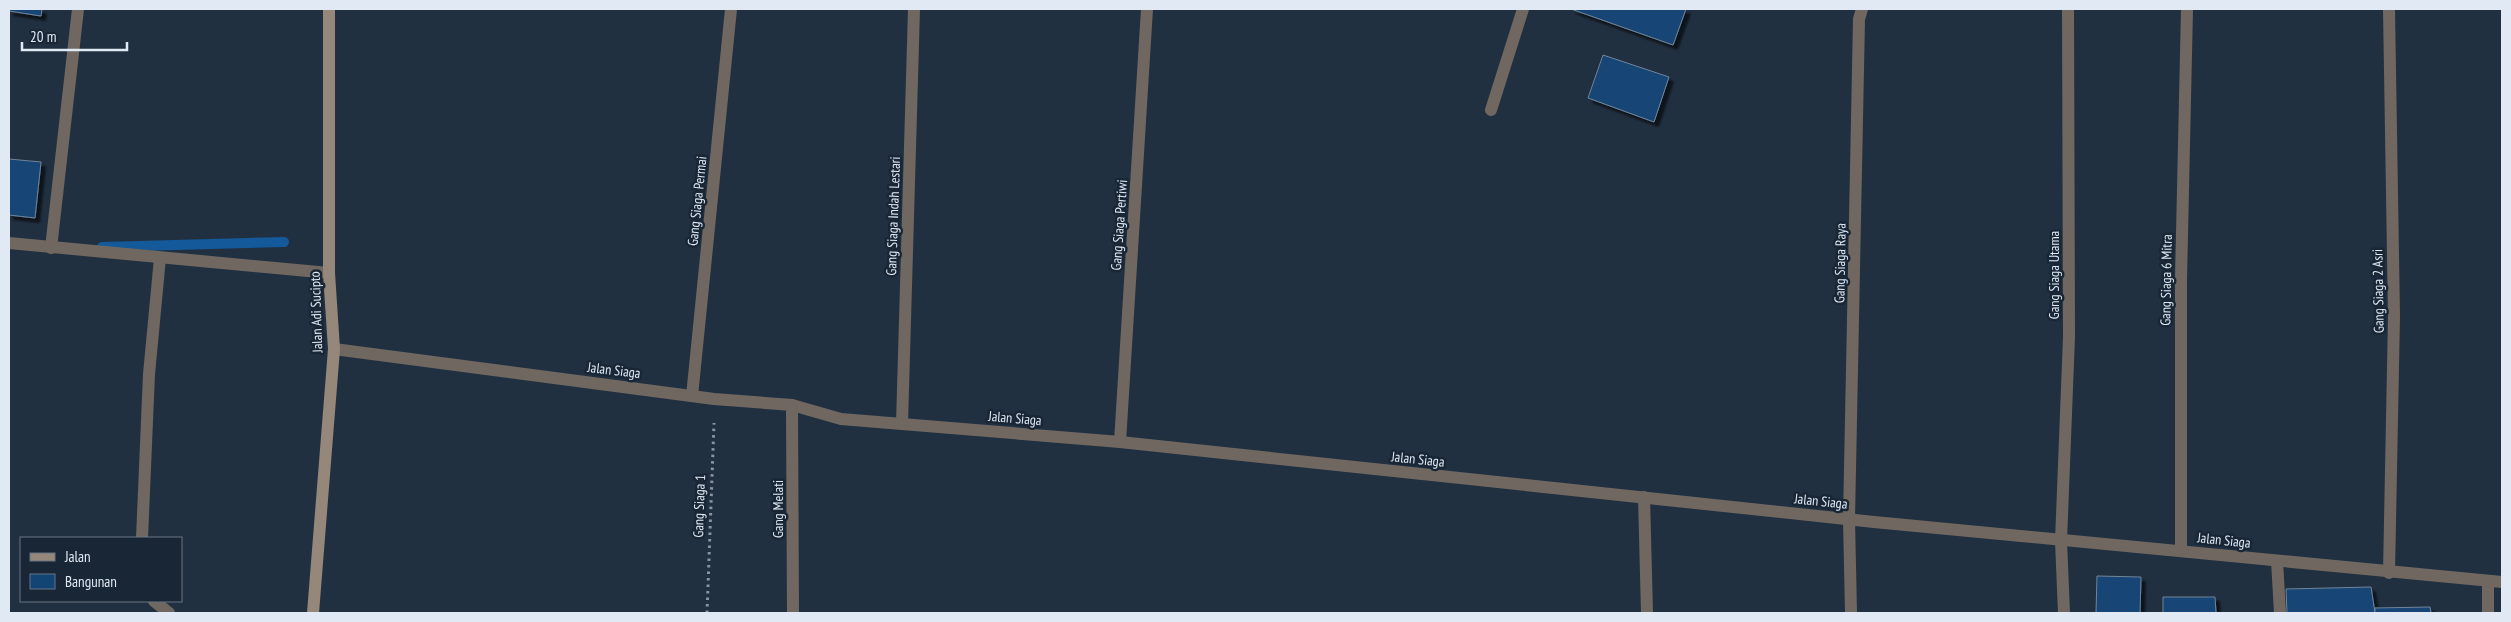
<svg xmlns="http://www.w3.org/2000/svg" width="2511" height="622" font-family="'PT Sans Narrow',sans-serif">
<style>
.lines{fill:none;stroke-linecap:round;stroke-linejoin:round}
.stream{stroke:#145999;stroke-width:10}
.building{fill:#124576;stroke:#728498;filter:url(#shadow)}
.path{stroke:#8894a2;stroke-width:3;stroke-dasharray:2.5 4;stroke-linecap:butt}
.lane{stroke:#706860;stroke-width:12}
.street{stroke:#706860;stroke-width:12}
.secondary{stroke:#95877a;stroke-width:12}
.labels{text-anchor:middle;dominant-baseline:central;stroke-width:5;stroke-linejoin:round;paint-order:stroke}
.street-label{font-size:14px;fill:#e0e9f4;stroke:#182636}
</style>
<defs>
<filter id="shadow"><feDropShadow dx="4.5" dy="4.5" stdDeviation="1" flood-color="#0009"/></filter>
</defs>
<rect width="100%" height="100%" fill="#213041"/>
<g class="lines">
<path class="stream" d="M102 247 284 242"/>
</g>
<g class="building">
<path d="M9 9H42L41 16 9 11Z"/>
<path d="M1571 9H1686L1673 45Z"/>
<path d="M1603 55 1669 77 1654 122 1588 98Z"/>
<path d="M9 159 41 162 35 218 9 215Z"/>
<path d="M2097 576 2141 577 2140 613H2096Z"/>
<path d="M2371 587 2375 613H2287L2286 589Z"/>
<path d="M2163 597H2215L2216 613H2163Z"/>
<path d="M2430 607 2431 613H2375V608Z"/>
</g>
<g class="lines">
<path class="path" d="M707 613 714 423"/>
<path class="lane" d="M51 248 78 9"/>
<g class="street">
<path d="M2389 9 2394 316 2389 573"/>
<path d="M1491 110 1523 9"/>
<path d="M9 243 329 273"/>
<path d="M334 349 714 399 792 405 841 419 1120 442 1874 522 2502 582"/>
<path d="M692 396 731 9"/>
<path d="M792 405 793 613"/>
<path d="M902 424 914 9"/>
<path d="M1120 442 1147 9"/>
<path d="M1644 497 1647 613"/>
<path d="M142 538 149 374 160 258"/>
<path d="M2181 551V279L2187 9"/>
<path d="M2277 561 2280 613"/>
<path d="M2488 582V613"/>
<path d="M154 601 169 613"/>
<path d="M1851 613 1849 519 1859 19 1862 9"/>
<path d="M2064 613 2061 541 2069 337 2068 9"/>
</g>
<path class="secondary" d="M313 613 334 349 329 273V9"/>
</g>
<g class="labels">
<g class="street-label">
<text transform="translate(697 201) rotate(-84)">Gang Siaga Permai</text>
<text transform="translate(893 216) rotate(-88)">Gang Siaga Indah Lestari</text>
<text transform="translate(1119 225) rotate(-86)">Gang Siaga Pertiwi</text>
<text transform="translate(1840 263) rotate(-89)">Gang Siaga Raya</text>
<text transform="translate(2054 275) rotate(-90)">Gang Siaga Utama</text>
<text transform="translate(2166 280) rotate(-89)">Gang Siaga 6 Mitra</text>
<text transform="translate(2378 291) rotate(-91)">Gang Siaga 2 Asri</text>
<text transform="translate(316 312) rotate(-92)">Jalan Adi Sucipto</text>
<text transform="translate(614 370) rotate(7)">Jalan Siaga</text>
<text transform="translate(1015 418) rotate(5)">Jalan Siaga</text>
<text transform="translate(1418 459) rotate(6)">Jalan Siaga</text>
<text transform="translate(1821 501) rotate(6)">Jalan Siaga</text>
<text transform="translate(699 506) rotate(-88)">Gang Siaga 1</text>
<text transform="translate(778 509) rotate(-90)">Gang Melati</text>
<text transform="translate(2224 540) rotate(6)">Jalan Siaga</text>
</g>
</g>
<rect width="2511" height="622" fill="none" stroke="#e0e9f4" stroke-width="20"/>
<rect x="20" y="537" width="162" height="65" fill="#182636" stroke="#687482"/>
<rect x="30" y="553" width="25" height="8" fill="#95877a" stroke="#687482"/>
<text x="65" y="562" font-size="15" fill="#e0e9f4">Jalan</text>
<rect x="30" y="574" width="25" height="15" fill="#124576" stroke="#687482"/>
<text x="65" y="587" font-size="15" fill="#e0e9f4">Bangunan</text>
<path d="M22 42v8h105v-8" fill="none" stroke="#e0e9f4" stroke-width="2.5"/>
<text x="30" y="42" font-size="15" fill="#e0e9f4" stroke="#182636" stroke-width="4" paint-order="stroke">20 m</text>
</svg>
